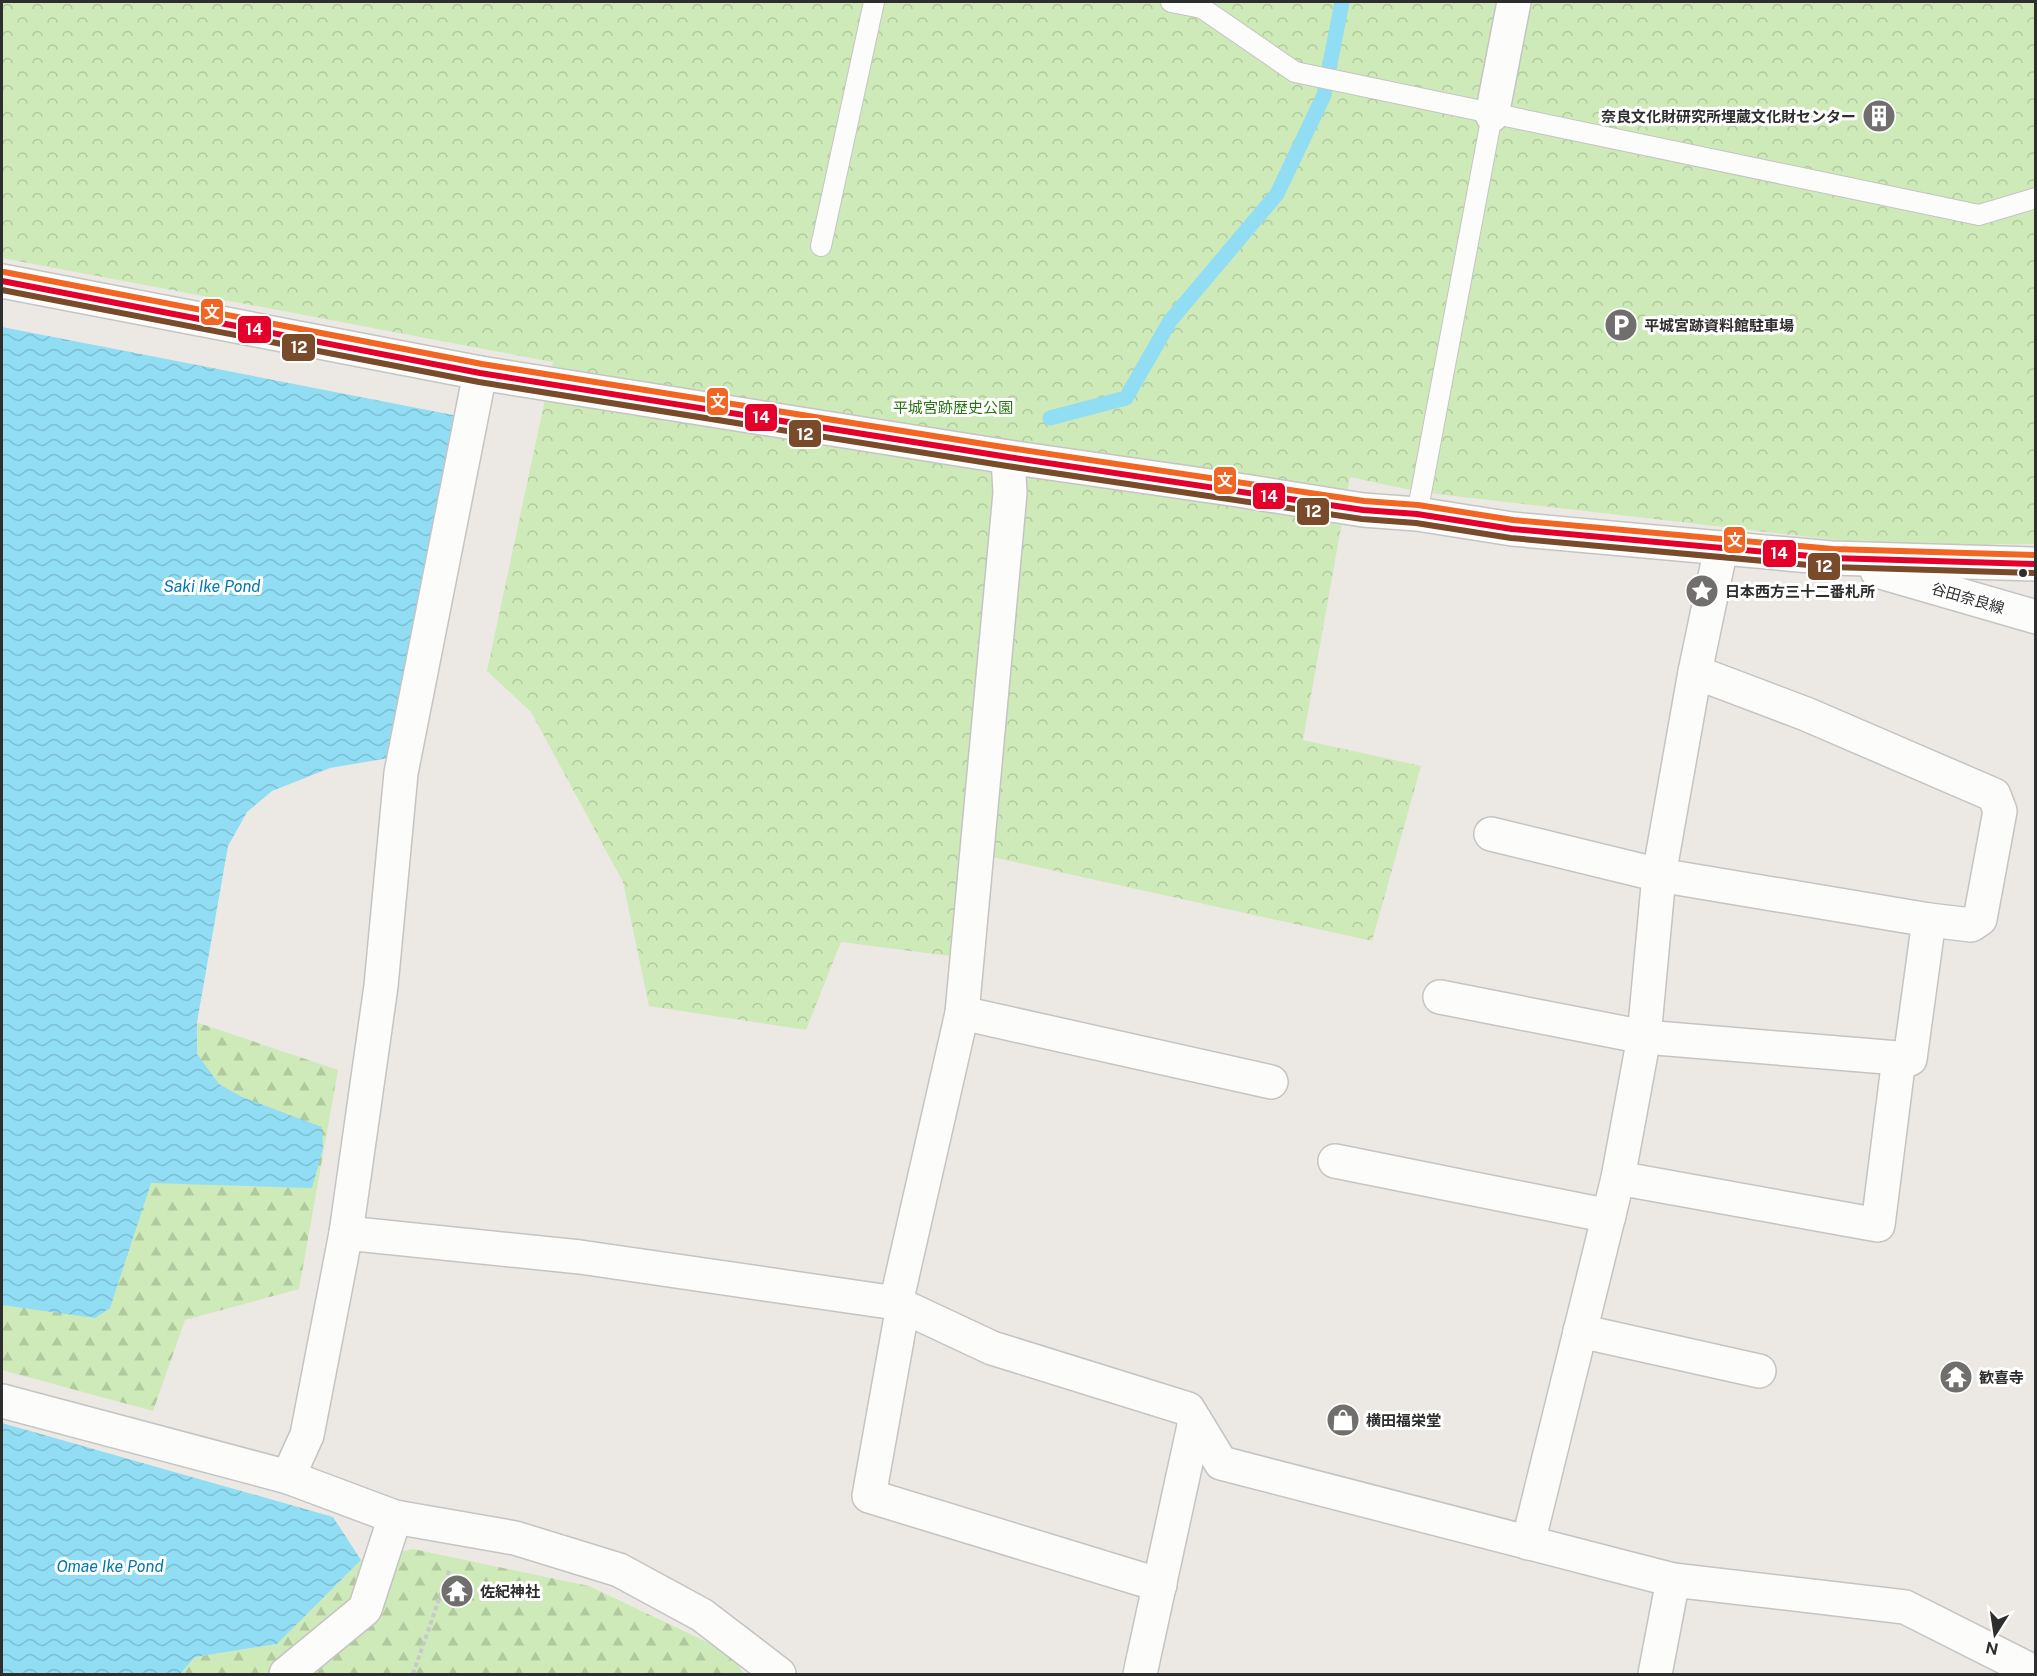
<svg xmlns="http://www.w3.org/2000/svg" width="2037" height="1676" font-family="'Public Sans','Noto Sans JP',sans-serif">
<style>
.forest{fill:url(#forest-firs)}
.park{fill:url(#park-crowns)}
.water{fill:url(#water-waves)}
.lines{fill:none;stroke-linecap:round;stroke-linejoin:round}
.stream{stroke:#90ddf4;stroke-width:15}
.lane-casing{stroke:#c5c4c4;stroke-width:22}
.street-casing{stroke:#c5c4c4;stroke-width:36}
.secondary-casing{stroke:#c5c4c4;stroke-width:36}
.path{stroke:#c9c9c8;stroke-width:4;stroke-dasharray:4.5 3;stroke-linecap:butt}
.lane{stroke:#fcfcfb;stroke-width:20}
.street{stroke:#fcfcfb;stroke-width:33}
.secondary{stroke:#fcfcfb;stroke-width:33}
.bus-1-casing{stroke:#fff;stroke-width:10}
.bus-2-casing{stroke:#fff;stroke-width:10}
.bus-3-casing{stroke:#fff;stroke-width:10}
.bus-1{stroke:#e4002b;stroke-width:6}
.bus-2{stroke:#7a4b2a;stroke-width:6}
.bus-3{stroke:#f26522;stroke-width:6}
.bus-dot{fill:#2e2e2e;stroke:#fff;stroke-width:2}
.labels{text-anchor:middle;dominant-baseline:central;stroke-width:6;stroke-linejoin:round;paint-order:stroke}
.poi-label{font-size:15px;font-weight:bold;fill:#2e2e2e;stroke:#fff;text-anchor:start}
.park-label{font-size:15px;fill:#2a7513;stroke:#fff}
.street-label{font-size:15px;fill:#2e2e2e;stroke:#fff}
.water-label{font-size:16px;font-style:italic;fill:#0077af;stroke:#fff}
.line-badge{stroke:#fff;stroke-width:2}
.badge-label{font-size:16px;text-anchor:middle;font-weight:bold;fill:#fff}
</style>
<defs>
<pattern id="forest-firs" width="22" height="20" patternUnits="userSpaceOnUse" patternTransform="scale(1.5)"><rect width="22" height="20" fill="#ceeab9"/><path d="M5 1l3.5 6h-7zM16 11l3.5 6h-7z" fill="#b1c99f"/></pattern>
<pattern id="park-crowns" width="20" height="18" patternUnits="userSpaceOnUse" patternTransform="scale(1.5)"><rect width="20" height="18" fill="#ceeab9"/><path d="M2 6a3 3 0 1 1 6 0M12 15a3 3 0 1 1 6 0" fill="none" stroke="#b1c99f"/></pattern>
<pattern id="water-waves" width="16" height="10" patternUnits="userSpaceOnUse" patternTransform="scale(1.5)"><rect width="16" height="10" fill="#90ddf4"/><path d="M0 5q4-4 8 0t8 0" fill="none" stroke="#7cbed2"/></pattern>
</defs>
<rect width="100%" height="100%" fill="#ece8e3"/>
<g class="forest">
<path d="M151 1007 338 1070 299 1289 185 1320 153 1411 2 1370V1289Z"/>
<path d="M413 1549 589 1586 730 1653 744 1674H180L195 1657 277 1644 361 1560Z"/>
</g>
<path class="park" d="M2 2H2035V544L1881 545 1420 492 1350 477 1303 740 1421 766 1372 941 965 851 958 957 841 942 806 1030 649 1006 623 882 531 712 487 671 553 362 2 258Z"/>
<g class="water">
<path d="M2 327 453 415 461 426 389 758 330 768 272 791 247 812 228 846 197 1022V1054L219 1084 242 1097 322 1127 323 1148 312 1188 151 1183 110 1308 95 1318 2 1305Z"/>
<path d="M2 1423 333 1517 361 1560 277 1644 195 1657 180 1674H2Z"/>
</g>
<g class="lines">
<path class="stream" d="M1050 418 1126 398 1170 321 1277 194 1324 95 1342 2"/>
<g class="lane-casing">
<g id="lane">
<path d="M1171 2 1202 8 1295 72 1979 215 2036 198"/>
<path d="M821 246 874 2"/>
<path d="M1417 514 1492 115"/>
</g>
</g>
<g class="street-casing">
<g id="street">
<path d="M1492 115 1514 2"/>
<path d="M1008 457 1010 493 962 1013 896 1303 992 1348 1188 1409 1221 1463 1673 1580 1905 1607 2036 1673"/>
<path d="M1491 834 1659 875 1929 920 1971 925 1980 919 2000 811 1994 795 1806 714 1695 672"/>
<path d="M1440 997 1644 1037 1910 1059 1929 920"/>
<path d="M962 1013 1271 1082"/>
<path d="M1335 1161 1609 1216"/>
<path d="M1618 1178 1878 1225 1899 1058"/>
<path d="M346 1233 580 1257 896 1303"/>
<path d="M903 1306 869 1496 1160 1585"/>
<path d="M1580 1331 1759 1371"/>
<path d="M2 1401 288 1477 307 1435 346 1233 381 986 401 773 480 373"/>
<path d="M288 1477 395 1517 515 1538 619 1570 702 1615 779 1674"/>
<path d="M1528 1543 1618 1178 1644 1037 1659 875 1695 672 1721 548"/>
<path d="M286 1674 365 1609 395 1517"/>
<path d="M1140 1674 1195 1421"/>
<path d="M1655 1674 1673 1580"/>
</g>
</g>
<g class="secondary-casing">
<g id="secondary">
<path d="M2 281 480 373 1008 457 1238 490 1363 510 1417 514 1512 529 1832 558 2036 564"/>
<path d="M1877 571 2036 617"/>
</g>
</g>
<path class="path" d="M413 1674 450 1568"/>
<use href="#lane" class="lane"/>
<use href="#street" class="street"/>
<use href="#secondary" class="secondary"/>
<g class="bus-1-casing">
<path id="bus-1" d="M2 281 480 373 1008 457 1363 510 1417 514 1512 529 1832 558 2036 564"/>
</g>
<g class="bus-2-casing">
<path id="bus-2" d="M2 290 479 382 1007 466 1362 519 1416 523 1511 538 1831 567 2036 573"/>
</g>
<g class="bus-3-casing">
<path id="bus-3" d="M4 272 482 364 1009 448 1364 501 1418 505 1513 520 1833 549 2036 555"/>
</g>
<use href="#bus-1" class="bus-1"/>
<use href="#bus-2" class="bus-2"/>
<use href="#bus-3" class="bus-3"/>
</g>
<defs>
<g id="building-disc" transform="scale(1.725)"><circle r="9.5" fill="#706f6d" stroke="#fff"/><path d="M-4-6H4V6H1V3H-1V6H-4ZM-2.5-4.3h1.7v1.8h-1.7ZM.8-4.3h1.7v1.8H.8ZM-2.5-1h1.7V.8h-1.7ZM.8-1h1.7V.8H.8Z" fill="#fff"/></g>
<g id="parking-disc" transform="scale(1.725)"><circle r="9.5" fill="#706f6d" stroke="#fff"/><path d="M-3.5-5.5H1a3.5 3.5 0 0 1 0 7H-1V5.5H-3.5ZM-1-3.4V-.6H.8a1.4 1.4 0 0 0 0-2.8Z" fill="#fff"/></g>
<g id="sight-disc" transform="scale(1.725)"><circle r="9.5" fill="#706f6d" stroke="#fff"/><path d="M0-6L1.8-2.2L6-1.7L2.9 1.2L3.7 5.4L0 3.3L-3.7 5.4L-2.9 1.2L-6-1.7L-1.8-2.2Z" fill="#fff"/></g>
<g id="temple-disc" transform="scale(1.725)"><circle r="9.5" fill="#706f6d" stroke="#fff"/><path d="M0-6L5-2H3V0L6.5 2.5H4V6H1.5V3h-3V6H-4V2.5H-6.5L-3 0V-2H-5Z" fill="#fff"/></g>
<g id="shop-disc" transform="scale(1.725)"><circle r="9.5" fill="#706f6d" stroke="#fff"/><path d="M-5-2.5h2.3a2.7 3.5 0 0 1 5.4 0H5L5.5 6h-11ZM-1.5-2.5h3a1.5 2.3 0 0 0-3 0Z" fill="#fff"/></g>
</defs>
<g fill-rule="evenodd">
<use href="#building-disc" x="1879" y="116"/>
<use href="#parking-disc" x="1621" y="325"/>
<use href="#sight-disc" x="1702" y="591"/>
<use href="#temple-disc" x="1956" y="1377"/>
<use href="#shop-disc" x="1343" y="1420"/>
<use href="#temple-disc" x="457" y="1591"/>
</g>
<circle class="bus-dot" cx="2023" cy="573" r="5"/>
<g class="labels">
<g class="poi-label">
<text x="1856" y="116" text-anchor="end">奈良文化財研究所埋蔵文化財センター</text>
<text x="1644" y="325">平城宮跡資料館駐車場</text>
<text x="1725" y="591">日本西方三十二番札所</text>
<text x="1979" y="1377">歓喜寺</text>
<text x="1366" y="1420">横田福栄堂</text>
<text x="480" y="1591">佐紀神社</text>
</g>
<g class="park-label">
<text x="953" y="407">平城宮跡歴史公園</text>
</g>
<g class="street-label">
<text transform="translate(1968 598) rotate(16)">谷田奈良線</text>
</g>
<g class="water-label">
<text x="212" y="586">Saki Ike Pond</text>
<text x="110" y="1566">Omae Ike Pond</text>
</g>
</g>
<g class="line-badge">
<rect x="200" y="298" width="24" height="28" rx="6" fill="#f26522"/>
<rect x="237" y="315" width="35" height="29" rx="6" fill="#e4002b"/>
<rect x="281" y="333" width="35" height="29" rx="6" fill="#7a4b2a"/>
<rect x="706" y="387" width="23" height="29" rx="6" fill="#f26522"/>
<rect x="744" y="403" width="34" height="29" rx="6" fill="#e4002b"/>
<rect x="788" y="419" width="34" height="29" rx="6" fill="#7a4b2a"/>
<rect x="1213" y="466" width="24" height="29" rx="6" fill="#f26522"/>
<rect x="1252" y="482" width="34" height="28" rx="6" fill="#e4002b"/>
<rect x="1296" y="497" width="34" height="29" rx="6" fill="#7a4b2a"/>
<rect x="1723" y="526" width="23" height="28" rx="6" fill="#f26522"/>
<rect x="1762" y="539" width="35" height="29" rx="6" fill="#e4002b"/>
<rect x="1807" y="552" width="34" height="29" rx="6" fill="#7a4b2a"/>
</g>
<g class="badge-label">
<text x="212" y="318">文</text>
<text x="254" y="335">14</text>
<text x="299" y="353">12</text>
<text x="718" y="407">文</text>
<text x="761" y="423">14</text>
<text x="805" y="440">12</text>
<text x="1225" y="486">文</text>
<text x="1269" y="502">14</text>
<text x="1313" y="517">12</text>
<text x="1735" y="546">文</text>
<text x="1779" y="559">14</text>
<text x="1824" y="572">12</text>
</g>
<rect width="2037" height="1676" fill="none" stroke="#2e2e2e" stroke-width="6"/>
<g transform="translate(1995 1634) rotate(192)" stroke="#ffffff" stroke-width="4.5" paint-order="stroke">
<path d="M0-4.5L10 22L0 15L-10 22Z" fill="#2e2e2e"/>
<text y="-9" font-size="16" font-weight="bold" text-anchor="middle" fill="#2e2e2e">N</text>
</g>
</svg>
